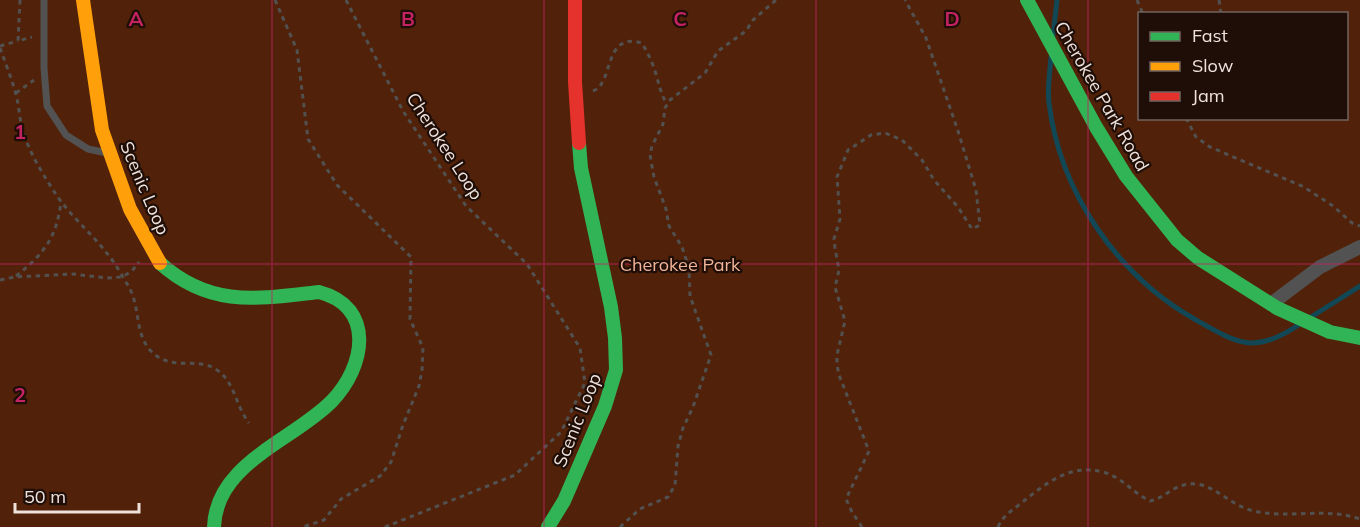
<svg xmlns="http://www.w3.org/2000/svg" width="1360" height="527" font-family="Mulish,sans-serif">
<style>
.green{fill:#512209;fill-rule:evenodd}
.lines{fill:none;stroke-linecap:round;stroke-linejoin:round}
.stream{stroke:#124855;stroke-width:5}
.path{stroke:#525150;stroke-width:3;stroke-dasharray:4.5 4.5;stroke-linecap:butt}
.lane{stroke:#525252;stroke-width:7}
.street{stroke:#525252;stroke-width:14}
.fast{stroke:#30b455;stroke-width:14}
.slow{stroke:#ff9f0a;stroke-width:14}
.jam{stroke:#e5322d;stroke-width:14}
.grid{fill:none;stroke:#c42262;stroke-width:1.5;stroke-opacity:0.55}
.labels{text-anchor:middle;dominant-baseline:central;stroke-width:4.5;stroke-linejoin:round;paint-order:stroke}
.street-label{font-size:18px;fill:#efe2dd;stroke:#1e0e07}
.park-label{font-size:18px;fill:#f2b499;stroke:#1e0e07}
.grid-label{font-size:20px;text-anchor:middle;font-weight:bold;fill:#c42262;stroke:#1e0e07;stroke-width:4.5;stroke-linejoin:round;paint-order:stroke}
</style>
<rect width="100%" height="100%" fill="#221915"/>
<path class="green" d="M0 0H1360V527H0ZM1140 14H1346V118H1140Z"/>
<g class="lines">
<g class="stream">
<path d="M1053 36 1057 0"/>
<path d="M1051 57C1050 72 1047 88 1049 103 1060 193 1118 276 1196 320 1240 345 1255 354 1300 324"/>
<path d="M1311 317 1360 286"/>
</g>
<g class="path">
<path d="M20 0 18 41 32 37"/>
<path d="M275 0 297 50 308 139 337 185 411 257 410 319 423 348 422 370 419 386 403 425 391 462 380 476 341 499 324 520 303 527"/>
<path d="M346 0 403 111 466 206 527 264 580 348 585 383 561 432 515 475 385 527"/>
<path d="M1137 0 1143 14"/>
<path d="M1219 0 1221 14"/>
<path d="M0 46 18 41"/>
<path d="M0 48C5 62 11 77 15 91 20 107 19 124 26 140 33 159 46 179 57 196 71 216 90 232 105 251 114 261 123 277 130 289 140 309 135 331 149 349 171 374 196 355 217 370 235 382 235 405 249 423"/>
<path d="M593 91C614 84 603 31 642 43 647 52 652 61 655 71 659 83 660 93 667 104"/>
<path d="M16 93 34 80"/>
<path d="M1186 118 1196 137 1210 147 1304 187 1333 206 1352 223 1360 226"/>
<path d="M16 276C44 254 57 237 61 201"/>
<path d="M0 280 14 277 73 274 107 278 122 277 132 271 139 262"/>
<path d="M620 527 640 509 668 497 675 485 678 446 683 428 693 407 711 355 690 296 689 268 682 247 669 226 666 209 654 177 650 155 652 146 663 124 665 108 670 100 705 73 718 51 746 31 753 20 776 0"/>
<path d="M862 527 852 512 846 499 869 451 839 375 837 365V355L845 321 835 287 839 270 835 248 834 239 840 219 837 177 848 150 871 135 885 133 902 140 922 160 934 180 958 207 972 229 980 225 976 190 958 131 926 38 905 0"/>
<path d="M998 527C1003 516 1010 512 1020 504 1044 485 1069 463 1103 472 1122 477 1133 493 1150 501 1166 498 1175 482 1196 484 1216 486 1231 506 1254 511 1289 519 1326 507 1360 519"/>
</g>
<path class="lane" d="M44 0V68L47 106 66 135 88 149 107 153"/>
<path class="street" d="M1271 304 1320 267 1360 247"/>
<g class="fast">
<path d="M1027 0 1096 127 1126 176 1177 240 1198 258 1277 308 1330 332 1360 338"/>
<path d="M160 263C210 308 258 299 319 292 376 307 365 367 332 401 294 440 216 463 214 527"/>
<path d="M548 527 564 501 605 406 616 370 615 338 611 307 581 168 579 143"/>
</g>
<path class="slow" d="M83 0 102 130 130 209 160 263"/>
<path class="jam" d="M575 0V82L579 143"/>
</g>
<path class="grid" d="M272 0V527M544 0V527M816 0V527M1088 0V527M0 264H1360"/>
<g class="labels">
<g class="street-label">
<text transform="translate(1102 96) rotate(60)">Cherokee Park Road</text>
<text transform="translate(445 146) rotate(57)">Cherokee Loop</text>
<text transform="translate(145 188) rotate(67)">Scenic Loop</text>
<text transform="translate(577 420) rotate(-68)">Scenic Loop</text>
</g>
<g class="park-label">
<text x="680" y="264">Cherokee Park</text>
</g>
</g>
<g class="grid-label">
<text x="136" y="26">A</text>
<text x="408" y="26">B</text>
<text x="680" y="26">C</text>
<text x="952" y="26">D</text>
<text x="20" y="139">1</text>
<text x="20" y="402">2</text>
</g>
<rect x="1138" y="12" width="210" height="108" fill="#1e0e07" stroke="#72635d" stroke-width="1.5"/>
<rect x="1150" y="32" width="30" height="9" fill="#30b455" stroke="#72635d" stroke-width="1.5"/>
<text x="1192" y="42" font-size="18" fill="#efe2dd">Fast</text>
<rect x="1150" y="62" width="30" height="9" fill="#ff9f0a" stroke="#72635d" stroke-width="1.5"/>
<text x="1192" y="72" font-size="18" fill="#efe2dd">Slow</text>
<rect x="1150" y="92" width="30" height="9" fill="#e5322d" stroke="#72635d" stroke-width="1.5"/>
<text x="1192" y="102" font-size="18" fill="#efe2dd">Jam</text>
<path d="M15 503v9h124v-9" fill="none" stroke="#efe2dd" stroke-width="3"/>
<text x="24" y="503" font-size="18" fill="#efe2dd" stroke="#1e0e07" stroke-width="4.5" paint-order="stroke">50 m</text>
</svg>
